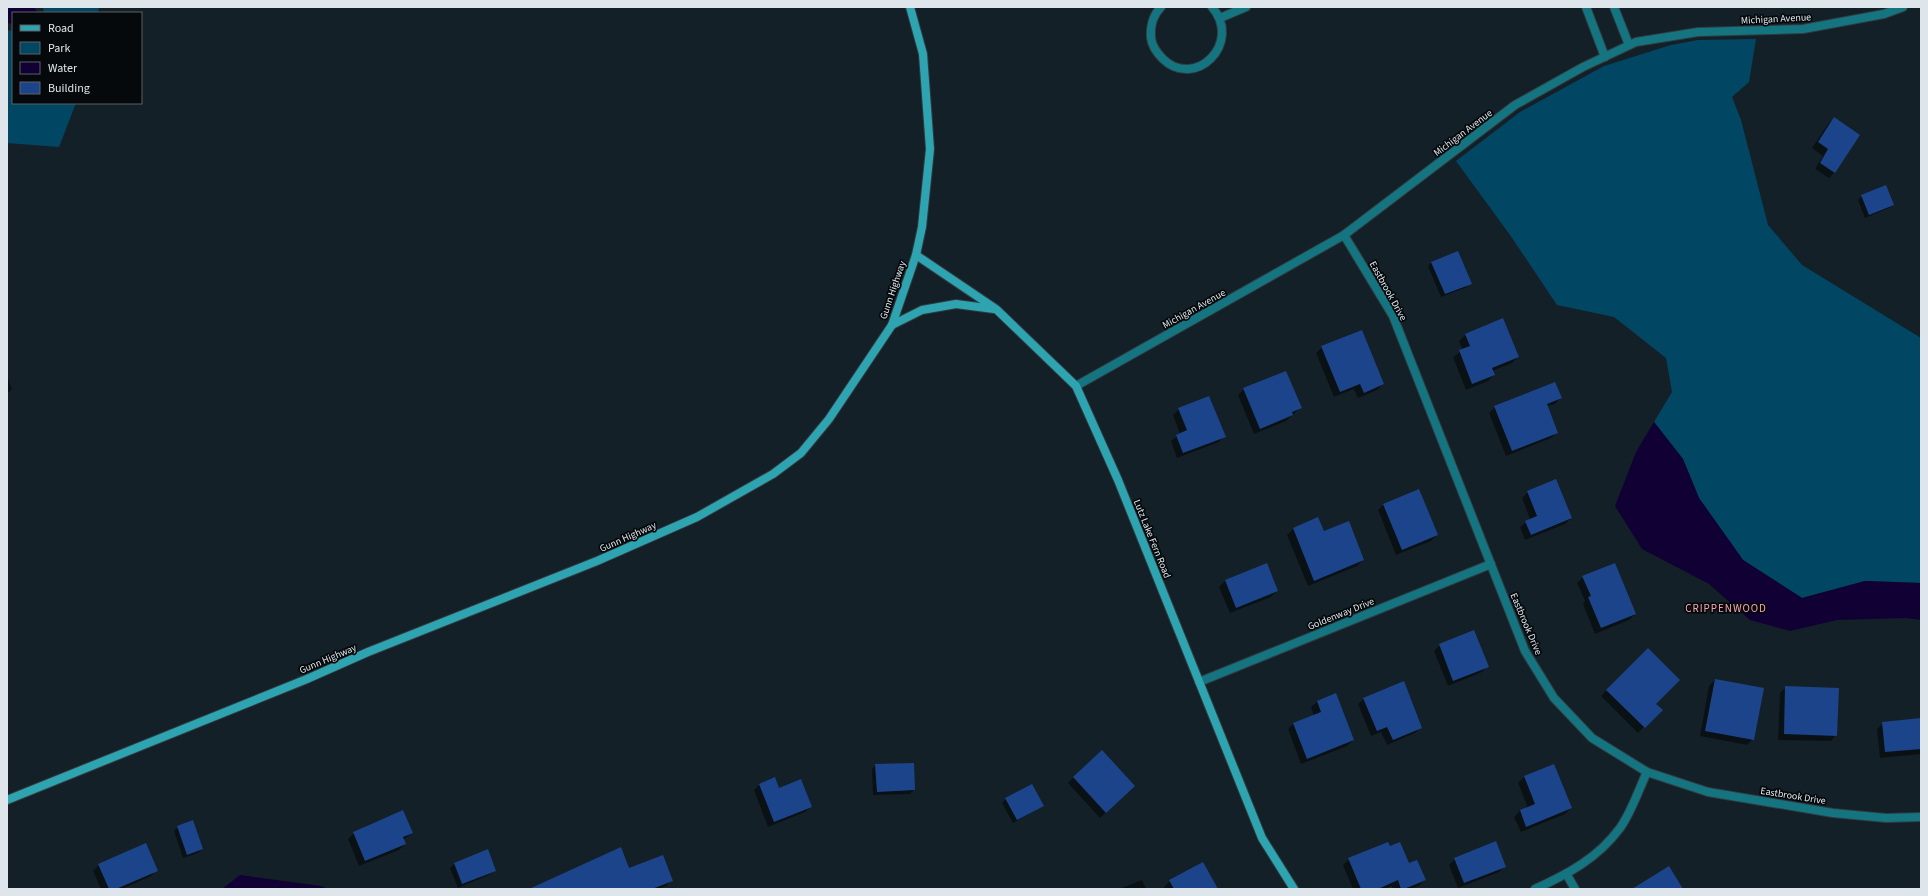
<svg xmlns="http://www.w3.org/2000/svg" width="1928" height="896" font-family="'Source Sans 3',sans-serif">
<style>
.green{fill:#014763}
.water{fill:#100034}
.shadow{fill:#0007}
.building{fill:#1c448a}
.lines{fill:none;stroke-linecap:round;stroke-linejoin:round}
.street-casing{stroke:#303c42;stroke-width:10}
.secondary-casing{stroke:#303c42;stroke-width:10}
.street{stroke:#147580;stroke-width:8}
.secondary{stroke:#2fa4b1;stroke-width:8}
.labels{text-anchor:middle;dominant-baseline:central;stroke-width:3.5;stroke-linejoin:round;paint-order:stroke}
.street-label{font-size:10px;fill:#dee6eb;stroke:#05090c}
.neighbourhood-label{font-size:11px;letter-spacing:1px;fill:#f7a3af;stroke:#05090c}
</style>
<rect width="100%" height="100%" fill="#142027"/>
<g class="green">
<path d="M43 7H99L98 13H44Z"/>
<path d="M7 30 13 31V103H76L59 147 7 143Z"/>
<path d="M1756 39 1749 82 1732 97 1741 120 1768 225 1802 265 1921 338V583L1865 581 1802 598 1743 560 1699 498 1683 459 1654 422 1672 392 1666 358 1614 317 1557 305 1510 235 1456 161 1520 112 1604 66 1671 45 1698 40Z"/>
</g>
<g class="water">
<path d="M7 7H34L37 12 13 13V24L7 23Z"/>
<path d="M1654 422 1683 459 1699 498 1743 560 1802 598 1865 581 1921 583V620L1906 618 1837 620 1790 631 1750 620 1709 584 1642 549 1615 506 1636 452Z"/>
<path d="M240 875 321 886 328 889H222Z"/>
</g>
<g class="shadow">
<path d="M1834 118 1835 172 1829 178 1815 169 1823 156 1812 148 1828 124Z"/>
<path d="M1862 196 1893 205 1889 208 1865 218 1858 200Z"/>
<path d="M1432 262 1470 283 1467 287 1441 297 1428 266Z"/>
<path d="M1503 319 1518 357 1512 363 1492 371 1494 375 1488 381 1466 390 1453 357 1463 350 1459 341 1465 335Z"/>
<path d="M1322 347 1383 384 1377 390 1358 398 1354 389 1334 397 1316 353Z"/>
<path d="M7 376 12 389 7 394Z"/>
<path d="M1244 389 1300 408 1286 421 1254 434 1238 395Z"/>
<path d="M1560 398 1555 404 1547 406 1557 432 1551 438 1506 456 1489 413 1495 407Z"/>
<path d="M1179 409 1224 436 1219 442 1177 458 1171 441 1180 434 1173 415Z"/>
<path d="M1528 492 1571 518 1565 524 1525 540 1520 527 1530 519 1522 498Z"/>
<path d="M1384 504 1437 535 1431 541 1396 555 1378 510Z"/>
<path d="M1318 519 1323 532 1363 560 1357 566 1308 586 1287 535 1293 529Z"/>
<path d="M1266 565 1277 591 1271 597 1230 613 1219 587 1225 581Z"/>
<path d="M1583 577 1635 614 1629 620 1595 634 1583 604 1585 601 1577 583Z"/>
<path d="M1440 645 1487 666 1482 672 1448 686 1434 651Z"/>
<path d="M1648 649 1654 704 1661 710 1638 733 1601 696Z"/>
<path d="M1715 680 1753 739 1747 745 1700 736 1709 686Z"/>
<path d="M1786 687 1836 735 1831 741 1778 740 1780 693Z"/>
<path d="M1364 699 1421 727 1415 733 1387 745 1381 732 1371 736 1358 704Z"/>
<path d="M1317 702 1353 740 1347 746 1301 764 1288 729 1294 723 1314 716 1311 707Z"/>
<path d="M1921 719V754L1880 758 1877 729 1883 723Z"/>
<path d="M876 765 914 790 910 794 873 795 872 769Z"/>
<path d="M1554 765 1571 808 1565 814 1521 832 1514 817 1520 811 1528 808 1518 783 1524 777Z"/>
<path d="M1074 777 1128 792 1100 818 1068 783Z"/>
<path d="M760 784 779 789 811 807 805 812 768 827 754 790Z"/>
<path d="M1006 799 1043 806 1013 823 1002 803Z"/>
<path d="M403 811 412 833 403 840 405 844 399 850 359 866 348 839 354 833 368 825Z"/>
<path d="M178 827 202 849 198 853 183 858 174 831Z"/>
<path d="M487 851 495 870 491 874 458 888 450 868 454 864Z"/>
<path d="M1349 859 1408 865 1424 880 1419 886 1410 889H1393L1392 886 1384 889H1353L1343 865Z"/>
<path d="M1455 859 1505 866 1499 872 1458 888 1449 865Z"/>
<path d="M99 865 157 870 151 876 122 889H101L93 871Z"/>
<path d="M629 870 671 881 666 886 659 889H536Z"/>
<path d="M1142 880 1146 889H1119Z"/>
<path d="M1170 881 1216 889H1165L1164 887Z"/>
</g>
<g class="building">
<path d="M1834 117 1860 135 1835 173 1820 163 1828 149 1818 142Z"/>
<path d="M1886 185 1894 205 1869 215 1861 195Z"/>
<path d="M1458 251 1472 284 1445 294 1431 262Z"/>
<path d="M1503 318 1519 357 1492 368 1495 375 1472 384 1459 350 1470 346 1465 334Z"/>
<path d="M1362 330 1384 384 1364 393 1360 384 1340 392 1321 346Z"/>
<path d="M1286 371 1302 408 1292 412 1293 415 1260 429 1243 388Z"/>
<path d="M1555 382 1562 398 1547 404 1558 433 1512 451 1494 406Z"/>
<path d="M1209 396 1226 437 1183 453 1176 435 1187 430 1178 408Z"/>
<path d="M1556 479 1572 518 1531 535 1525 521 1537 516 1527 491Z"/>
<path d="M1419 489 1438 535 1402 550 1383 504Z"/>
<path d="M1318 517 1324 531 1349 521 1364 560 1314 581 1293 528Z"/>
<path d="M1267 563 1278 591 1236 608 1225 580Z"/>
<path d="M1615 563 1636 614 1601 628 1588 597 1591 596 1582 576Z"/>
<path d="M1474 630 1489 667 1453 681 1439 644Z"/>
<path d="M1648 648 1680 680 1656 704 1663 710 1645 728 1606 690Z"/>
<path d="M1715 679 1764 688 1754 740 1705 731Z"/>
<path d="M1404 681 1422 728 1393 740 1387 727 1377 731 1363 698Z"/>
<path d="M1785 686 1839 688 1837 736 1784 734Z"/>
<path d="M1336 693 1354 740 1307 759 1293 723 1321 712 1317 701Z"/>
<path d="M1921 718V749L1885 752 1882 722Z"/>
<path d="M1102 750 1135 786 1106 813 1073 777Z"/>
<path d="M914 763 915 790 877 792 875 764Z"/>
<path d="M1554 764 1572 808 1526 827 1520 810 1535 804 1524 776Z"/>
<path d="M775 777 779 788 801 779 812 807 774 822 759 784Z"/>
<path d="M1032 784 1044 806 1017 820 1005 798Z"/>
<path d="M403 810 413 833 403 837 406 844 365 861 353 832Z"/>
<path d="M193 820 203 849 187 855 177 826Z"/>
<path d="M1496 841 1506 867 1464 883 1454 858Z"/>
<path d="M1388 842 1390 846 1400 842 1409 863 1417 860 1426 880 1404 889H1401L1398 880 1378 889H1361L1348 858Z"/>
<path d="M146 843 158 871 116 889H109L98 864Z"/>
<path d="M621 847 629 868 663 855 673 881 652 889H529Z"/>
<path d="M488 849 496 871 462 884 454 863Z"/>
<path d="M1203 862 1218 889H1174L1169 880Z"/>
<path d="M1669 866 1683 889H1632Z"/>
</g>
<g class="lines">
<g class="street-casing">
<g id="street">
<path d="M1161 7C1153 15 1150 27 1151 38 1152 47 1157 53 1163 59 1195 90 1243 43 1212 7"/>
<path d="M1586 7 1605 57"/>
<path d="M1614 7 1629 45"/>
<path d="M1220 18 1246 7"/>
<path d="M1344 235 1393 316 1525 651 1554 698 1592 738 1647 772 1708 792 1833 813 1886 818 1921 817"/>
<path d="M1076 386 1344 235 1515 105 1583 67 1636 42 1698 32 1803 29 1884 14 1903 7"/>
<path d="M1199 682 1491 564"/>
<path d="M1567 875 1575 889"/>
<path d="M1535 889C1568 874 1598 858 1620 828 1631 813 1639 789 1647 772"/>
</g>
</g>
<g class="secondary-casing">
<g id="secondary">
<path d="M916 255 996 309 1076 386 1118 480 1262 838 1294 889"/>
<path d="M892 325 922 310 956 304 994 309"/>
<path d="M7 800 307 679 368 652 597 561 697 517 773 474 801 453 829 419 892 325 916 255 922 227 930 149 923 54 910 7"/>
</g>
</g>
<use href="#street" class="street"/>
<use href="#secondary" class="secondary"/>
</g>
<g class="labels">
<g class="street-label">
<text transform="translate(1776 19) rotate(-3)">Michigan Avenue</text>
<text transform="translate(1463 133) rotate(-37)">Michigan Avenue</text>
<text transform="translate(893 290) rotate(-71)">Gunn Highway</text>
<text transform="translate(1388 291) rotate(61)">Eastbrook Drive</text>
<text transform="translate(1194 309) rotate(-29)">Michigan Avenue</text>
<text transform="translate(628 537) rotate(-24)">Gunn Highway</text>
<text transform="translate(1152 539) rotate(68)">Lutz Lake Fern Road</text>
<text transform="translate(1341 614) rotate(-22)">Goldenway Drive</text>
<text transform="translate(1526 624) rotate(67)">Eastbrook Drive</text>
<text transform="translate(328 659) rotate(-23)">Gunn Highway</text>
<text transform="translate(1793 796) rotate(9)">Eastbrook Drive</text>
</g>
<g class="neighbourhood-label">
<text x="1726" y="608">CRIPPENWOOD</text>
</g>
</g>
<rect width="1928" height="896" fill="none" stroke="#dee6eb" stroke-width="16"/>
<rect x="12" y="12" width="130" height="92" fill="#05090c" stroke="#5c6165"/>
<rect x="20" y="25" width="20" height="6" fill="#2fa4b1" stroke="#5c6165"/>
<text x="48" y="32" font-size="12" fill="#dee6eb">Road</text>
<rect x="20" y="42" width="20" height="12" fill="#014763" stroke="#5c6165"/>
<text x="48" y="52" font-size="12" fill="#dee6eb">Park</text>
<rect x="20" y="62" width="20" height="12" fill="#100034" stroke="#5c6165"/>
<text x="48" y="72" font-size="12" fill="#dee6eb">Water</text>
<rect x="20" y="82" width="20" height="12" fill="#1c448a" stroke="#5c6165"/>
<text x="48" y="92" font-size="12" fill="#dee6eb">Building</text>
</svg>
